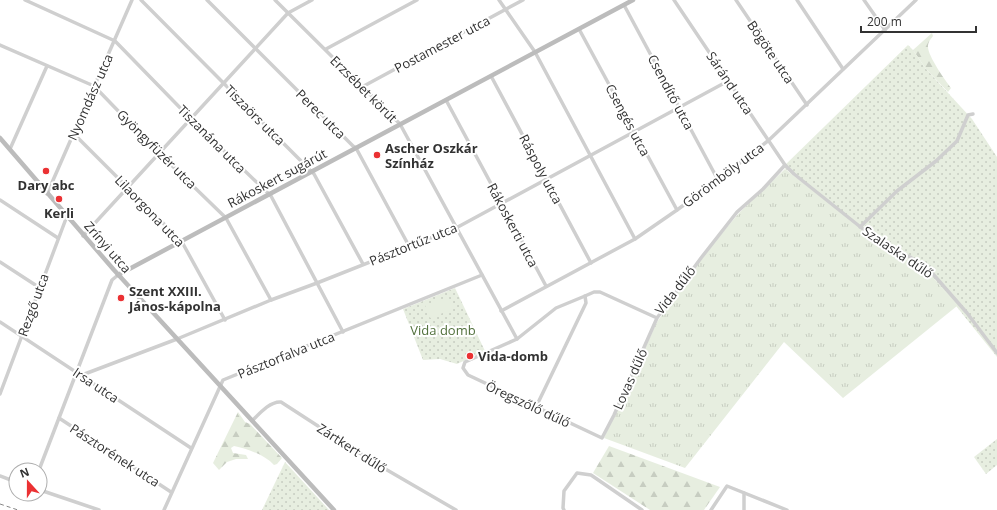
<svg xmlns="http://www.w3.org/2000/svg" width="997" height="510" font-family="'Open Sans',sans-serif">
<style>
.grass{fill:url(#grass-tufts)}
.forest{fill:url(#forest-firs)}
.park{fill:url(#park-dots)}
.pitch{fill:#e7eee0}
.lines{fill:none;stroke-linecap:round;stroke-linejoin:round}
.street{stroke:#cfcfcf;stroke-width:3.5}
.secondary{stroke:#bcbcbc;stroke-width:4.5}
.rail{stroke:#878787;stroke-width:1;stroke-dasharray:4 3;stroke-linecap:butt}
.poi-dot{fill:#eb3133;stroke:#fff;stroke-width:1.5}
.labels{text-anchor:middle;dominant-baseline:central;stroke-width:4;stroke-linejoin:round;paint-order:stroke}
.street-label{font-size:13px;fill:#323232;stroke:#fff}
.poi-label{font-size:13px;font-weight:bold;fill:#323232;stroke:#fff;text-anchor:start}
.park-label{font-size:13px;fill:#51703c;stroke:#fff}
</style>
<defs>
<pattern id="grass-tufts" width="24" height="20" patternUnits="userSpaceOnUse"><rect width="24" height="20" fill="#e7eee0"/><path d="M3 7l-1-3M5 7V3M7 7l1-3M15 17l-1-3M17 17v-4M19 17l1-3" fill="none" stroke="#c7cdc1"/></pattern>
<pattern id="forest-firs" width="22" height="20" patternUnits="userSpaceOnUse"><rect width="22" height="20" fill="#e7eee0"/><path d="M5 1l3.5 6h-7zM16 11l3.5 6h-7z" fill="#c7cdc1"/></pattern>
<pattern id="park-dots" width="8" height="8" patternUnits="userSpaceOnUse"><rect width="8" height="8" fill="#e7eee0"/><path d="M2 2h.1M6 6h.1" fill="none" stroke="#c7cdc1" stroke-width="1.8" stroke-linecap="round"/></pattern>
</defs>
<rect width="100%" height="100%" fill="#fff"/>
<path class="grass" d="M785 169 891 251 912 262 932 276 957 306 843 398 784 342 685 468 604 438 657 322 701 258 739 213Z"/>
<g class="forest">
<path d="M932 33 933 36C930 40 928 42 928 47 928 56 945 80 951 88L948 92 926 69 913 50Z"/>
<path d="M238 412 245 422 250 424 282 458 277 464 274 465C265 455 248 449 234 446L231 448 233 453 246 455 248 459H236L227 462 219 470 213 463Z"/>
<path d="M609 446 720 487 704 510H650L593 473Z"/>
</g>
<g class="park">
<path d="M908 45 913 50 926 69 972 119 997 157V357L932 276 912 262 891 251 783 167Z"/>
<path d="M455 288 485 351 457 364 440 359 423 360 403 309Z"/>
<path d="M997 439V465L986 474 974 457Z"/>
<path d="M285 462 329 510H262Z"/>
</g>
<path class="pitch" d="M448 297 453 309 430 318 425 305Z"/>
<g class="lines">
<g class="street">
<path d="M25 0 115 41 191 119 271 196 343 332"/>
<path d="M141 0 314 174 363 264"/>
<path d="M207 0 353 146 356 148 409 246"/>
<path d="M275 0 400 124 517 339"/>
<path d="M499 0 535 52 635 239"/>
<path d="M674 0 785 165 794 174 883 245 910 257 933 274 967 313 997 353"/>
<path d="M736 0 807 105"/>
<path d="M797 0 843 69"/>
<path d="M864 0 885 30"/>
<path d="M624 5 718 180"/>
<path d="M579 29 677 210"/>
<path d="M0 45 94 86 159 153 226 218 271 300"/>
<path d="M326 49 417 0"/>
<path d="M491 76 591 263"/>
<path d="M362 87 523 0"/>
<path d="M446 100 546 286"/>
<path d="M73 133 182 242 225 320"/>
<path d="M10 149 47 66"/>
<path d="M47 194 132 0"/>
<path d="M0 200 58 238"/>
<path d="M860 227 897 191 936 161 957 141 968 115 973 114"/>
<path d="M83 236 288 13 312 0"/>
<path d="M0 262 40 288"/>
<path d="M501 311 635 239 677 210 718 180 769 140 916 0"/>
<path d="M657 318 600 292H594L585 296 556 308 517 339 465 362 463 368 468 375 602 438 614 415 657 318 701 258 737 212 763 189 785 165"/>
<path d="M0 322 191 448"/>
<path d="M82 375 177 339 271 300 317 283 456 228 728 81"/>
<path d="M0 394 67 216"/>
<path d="M536 407 586 303 585 296"/>
<path d="M59 418 171 492"/>
<path d="M252 421C259 414 270 401 281 402L375 463 456 510"/>
<path d="M39 470 112 280 118 275"/>
<path d="M0 476 16 482"/>
<path d="M40 490 99 510"/>
<path d="M744 493V510"/>
<path d="M164 510 223 380 482 275"/>
<path d="M564 510 563 508 564 491 577 473 591 475 642 510"/>
<path d="M711 510 727 486 787 510"/>
</g>
<g class="secondary">
<path d="M0 138 114 270 334 510"/>
<path d="M118 275 633 0"/>
</g>
<path class="rail" d="M0 504 18 510"/>
</g>
<g class="poi-dot">
<circle cx="377" cy="155" r="4"/>
<circle cx="46" cy="171" r="4"/>
<circle cx="59" cy="199" r="4"/>
<circle cx="121" cy="298" r="4"/>
<circle cx="470" cy="356" r="4"/>
</g>
<g class="labels">
<g class="street-label">
<text transform="translate(442 44) rotate(-28)">Postamester utca</text>
<text transform="translate(771 52) rotate(56)">Bögöte utca</text>
<text transform="translate(730 83) rotate(56)">Sáránd utca</text>
<text transform="translate(364 89) rotate(45)">Erzsébet körút</text>
<text transform="translate(671 92) rotate(62)">Csendítő utca</text>
<text transform="translate(90 97) rotate(-66)">Nyomdász utca</text>
<text transform="translate(321 114) rotate(45)">Perec utca</text>
<text transform="translate(255 115) rotate(45)">Tiszaörs utca</text>
<text transform="translate(628 120) rotate(62)">Csengés utca</text>
<text transform="translate(212 139) rotate(45)">Tiszanána utca</text>
<text transform="translate(157 149) rotate(45)">Gyöngyfüzér utca</text>
<text transform="translate(541 169) rotate(62)">Ráspoly utca</text>
<text transform="translate(723 175) rotate(-37)">Görömböly utca</text>
<text transform="translate(277 178) rotate(-28)">Rákoskert sugárút</text>
<text transform="translate(150 211) rotate(46)">Lilaorgona utca</text>
<text transform="translate(513 225) rotate(62)">Rákoskerti utca</text>
<text transform="translate(413 244) rotate(-22)">Pásztortűz utca</text>
<text transform="translate(108 247) rotate(49)">Zrínyi utca</text>
<text transform="translate(898 252) rotate(34)">Szalaska dűlő</text>
<text transform="translate(675 290) rotate(-52)">Vida dűlő</text>
<text transform="translate(33 305) rotate(-70)">Rezgő utca</text>
<text transform="translate(286 355) rotate(-22)">Pásztorfalva utca</text>
<text transform="translate(630 379) rotate(-66)">Lovas dűlő</text>
<text transform="translate(96 385) rotate(34)">Irsa utca</text>
<text transform="translate(528 404) rotate(25)">Öregszőlő dűlő</text>
<text transform="translate(352 448) rotate(33)">Zártkert dűlő</text>
<text transform="translate(115 455) rotate(33)">Pásztorének utca</text>
</g>
<g class="poi-label">
<text x="385" y="148">Ascher Oszkár<tspan x="385" dy="15">Színház</tspan></text>
<text x="46" y="185" text-anchor="middle">Dary abc</text>
<text x="59" y="213" text-anchor="middle">Kerli</text>
<text x="129" y="291">Szent XXIII.<tspan x="129" dy="15">János-kápolna</tspan></text>
<text x="478" y="356">Vida-domb</text>
</g>
<g class="park-label">
<text x="443" y="330">Vida domb</text>
</g>
</g>
<g transform="translate(28 482) rotate(339)"><circle r="19" fill="#ffffff" stroke="#adadad"/>
<path d="M0-3L7 15L0 10L-7 15Z" fill="#eb3133"/>
<text y="-6" font-size="11" font-weight="bold" text-anchor="middle" fill="#323232">N</text>
</g>
<path d="M861 26v6h115v-6" fill="none" stroke="#323232" stroke-width="2"/>
<text x="867" y="26" font-size="12" fill="#323232" stroke="#ffffff" stroke-width="3" paint-order="stroke">200 m</text>
</svg>
